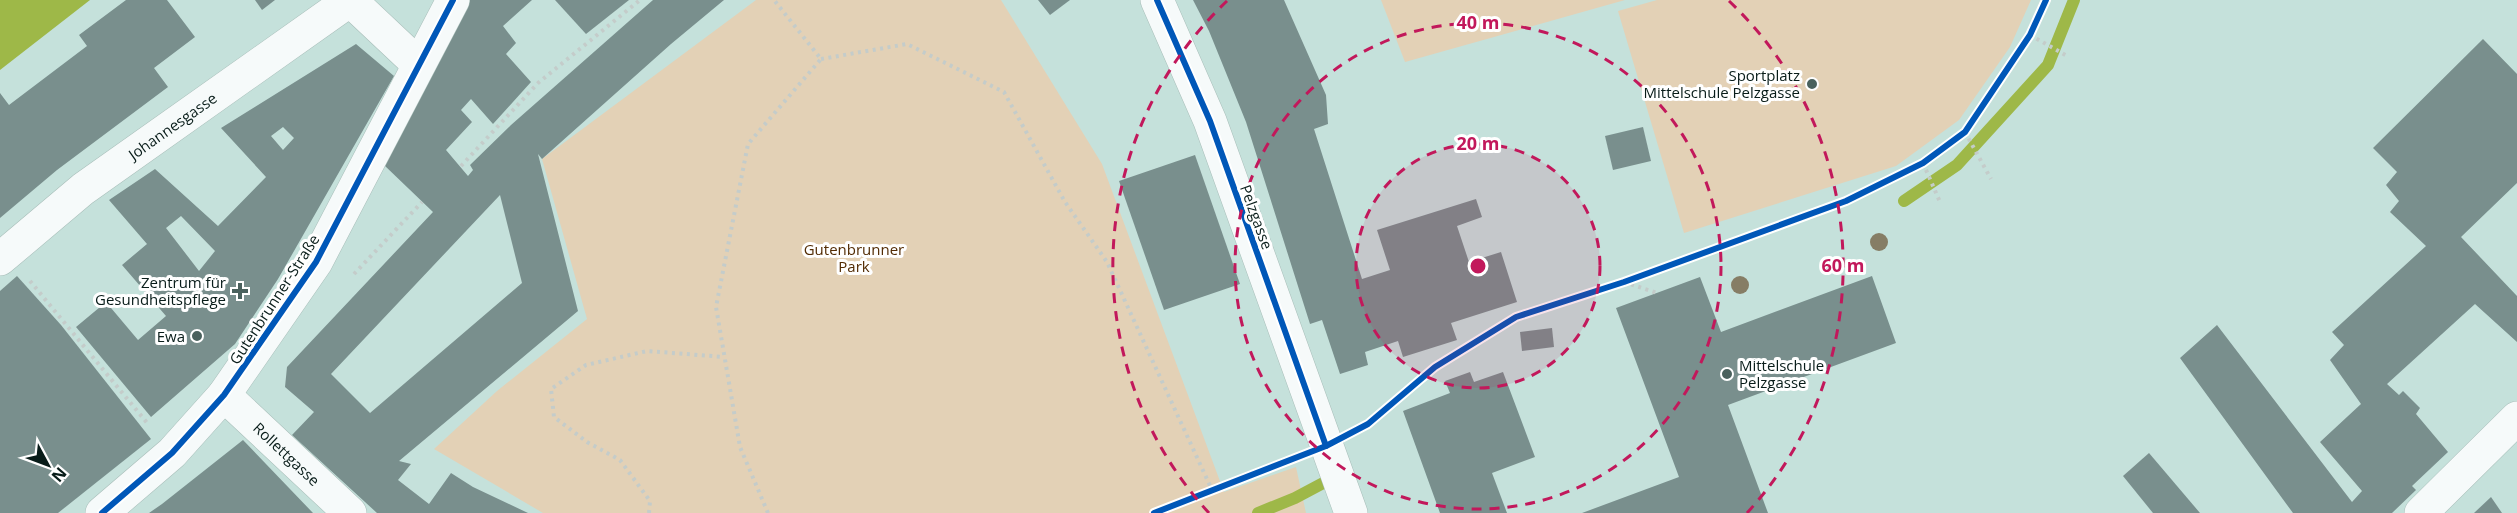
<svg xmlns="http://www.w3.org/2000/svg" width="2517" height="513" font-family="'Open Sans',sans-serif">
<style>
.green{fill:#e3d1b6}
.water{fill:#9eb848}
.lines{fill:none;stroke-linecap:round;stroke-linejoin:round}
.stream{stroke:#9eb848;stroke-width:12}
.building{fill:#798f8d;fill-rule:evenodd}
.street-casing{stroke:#a8beb9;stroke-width:34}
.secondary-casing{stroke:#a8beb9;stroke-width:34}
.path{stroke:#c4ccca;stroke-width:4;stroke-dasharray:3 4.5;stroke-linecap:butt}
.street{stroke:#f6fafa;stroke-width:33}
.secondary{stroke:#f6fafa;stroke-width:33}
.cycleway-casing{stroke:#fff;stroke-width:10}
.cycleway{stroke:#0057b8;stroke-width:6}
.tree{fill:#867d65}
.ring{fill:none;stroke:#c2185b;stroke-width:3;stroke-dasharray:10 8}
.poi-dot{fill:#4a615d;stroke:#fff;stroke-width:2}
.labels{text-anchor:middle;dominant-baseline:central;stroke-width:6;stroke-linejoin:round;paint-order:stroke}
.poi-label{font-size:15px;fill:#081c19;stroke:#fff;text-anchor:end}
.street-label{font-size:15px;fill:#081c19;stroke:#fff}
.park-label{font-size:15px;fill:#532c04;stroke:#fff}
.centre{fill:#c2185b;stroke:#fff;stroke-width:3}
.ring-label{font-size:18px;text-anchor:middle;font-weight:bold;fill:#c2185b;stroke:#fff;stroke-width:6;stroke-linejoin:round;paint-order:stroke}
</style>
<rect width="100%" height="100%" fill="#c5e1db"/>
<g class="green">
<path d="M756 0H1001L1102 164 1224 492 1296 467 1306 513H543L434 449 497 391 587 319 542 159Z"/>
<path d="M1381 0H1625L1405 62Z"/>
<path d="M1657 0H2031L2010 47 1959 120 1896 166 1684 233 1618 11Z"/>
</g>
<path class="water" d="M0 0H90L0 70Z"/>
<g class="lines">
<g class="stream">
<path d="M1904 201 1957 165 2048 65 2074 0"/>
<path d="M1258 513 1295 498 1327 481"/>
</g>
</g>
<g class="building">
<path d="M126 0H167L195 37 154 68 168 87 57 170 0 218V93L9 105 87 46 79 35Z"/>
<path d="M255 0H275L262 10Z"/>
<path d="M470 0H532L503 26 516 43 506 54 531 82 493 124 471 99 461 110 472 122 446 150 468 176 473 170 470 165 511 125 653 0H724L671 44 542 159 538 154 578 311 399 461 411 464 398 480 429 504 451 473 473 487 528 513H377L292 435 314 412 285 387 287 367 433 212 384 165ZM500 195 522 283 370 413 331 374Z"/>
<path d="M555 0H629L586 34Z"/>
<path d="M1038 0H1070L1050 15Z"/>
<path d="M1193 0H1284L1326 95 1328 124 1314 129 1362 279 1390 270 1377 230 1476 199 1482 217 1457 226 1469 262 1501 252 1517 302 1451 323 1457 340 1403 357 1398 341 1365 352 1368 365 1340 374 1322 320 1310 324 1246 122 1209 31Z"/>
<path d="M2483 39 2517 74V183L2461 237 2517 296V342L2475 304 2387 384 2399 395 2403 391 2420 408 2416 414 2448 452 2412 486 2416 490 2392 513H2293L2180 358 2217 325 2352 502 2362 491 2320 442 2361 404 2330 360 2344 345 2332 332 2426 246 2390 212 2399 201 2386 185 2397 172 2373 148Z"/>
<path d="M356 44 394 76 278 279 235 344 151 417 76 327 106 302 138 340 166 316 122 265 147 244 109 200 155 169 218 226 266 177 221 128ZM283 127 294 138 283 150 271 136ZM181 216 215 251 199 271 166 228Z"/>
<path d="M1643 127 1651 161 1613 170 1605 136Z"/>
<path d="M1195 155 1240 284 1164 310 1119 181Z"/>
<path d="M17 276 61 325 151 439 58 513H0V291Z"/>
<path d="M1872 276 1896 343 1728 405 1768 513H1582L1679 477 1616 308 1700 277 1721 332Z"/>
<path d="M1552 328 1554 347 1522 351 1520 332Z"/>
<path d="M1470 372 1474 382 1503 372 1535 457 1492 473 1507 513H1440L1403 411 1450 393 1445 381Z"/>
<path d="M243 440 313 513H149L162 504Z"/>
<path d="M2149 453 2200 513H2153L2123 476Z"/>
<path d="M2491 497 2502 513H2474Z"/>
</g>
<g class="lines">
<g class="street-casing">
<g id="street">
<path d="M350 0 418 64"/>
<path d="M1157 0 1210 121 1351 513"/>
<path id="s1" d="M224 395 350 513"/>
<path d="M2421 513 2517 418"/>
</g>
</g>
<g class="secondary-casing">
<g id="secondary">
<path id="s2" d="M0 259 83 189 350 0"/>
<path d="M102 513 172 453 224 395 316 262 453 0"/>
</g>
</g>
<g class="path">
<path d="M2030 35 2069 57"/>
<path d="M821 59 907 44 1004 92 1065 202 1107 262 1212 490"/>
<path d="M1965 132 1991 179"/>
<path d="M1923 163 1940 202"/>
<path d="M461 166 538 83 640 0"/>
<path d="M354 274 422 202"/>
<path d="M30 281 148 424"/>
<path d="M1624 282 1657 293"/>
<path d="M1360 429 1401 399 1435 367 1516 317 1624 282 1846 201 1923 163 1965 132 2030 35 2046 0"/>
<path d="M649 513 650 501 620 460 587 442 554 417 551 389 586 365 647 351 724 357"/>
<path d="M768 513 740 447 716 307 748 144 821 59 774 0"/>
<path d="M1154 513 1293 459"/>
</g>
<use href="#street" class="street"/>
<use href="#secondary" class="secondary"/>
<g class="cycleway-casing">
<g id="cycleway">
<path d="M1157 0 1210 121 1326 446"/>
<path d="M102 513 172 453 224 395 316 262 453 0"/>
<path d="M1154 513 1326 446 1368 424 1435 367 1516 317 1624 282 1846 201 1923 163 1965 132 2030 35 2046 0"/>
</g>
</g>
<use href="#cycleway" class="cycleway"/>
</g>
<g class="tree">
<circle cx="1879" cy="242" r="9"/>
<circle cx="1740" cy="285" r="9"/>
</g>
<circle cx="1478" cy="266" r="122" fill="#c2185b" fill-opacity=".12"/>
<g class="ring">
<circle cx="1478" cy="266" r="122"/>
<circle cx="1478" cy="266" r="243"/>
<path d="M1209 513A365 365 0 0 1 1227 1M1729 1A365 365 0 0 1 1747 513"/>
</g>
<g class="poi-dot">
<circle cx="1812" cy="84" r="6"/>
<path d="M237 282h6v6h6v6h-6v6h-6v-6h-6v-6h6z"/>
<circle cx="197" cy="336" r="6"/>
<circle cx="1727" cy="374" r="6"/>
</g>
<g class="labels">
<g class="poi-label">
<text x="1800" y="75">Sportplatz<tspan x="1800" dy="17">Mittelschule Pelzgasse</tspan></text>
<text x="226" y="282">Zentrum für<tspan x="226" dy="17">Gesundheitspflege</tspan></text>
<text x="185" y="336">Ewa</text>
<text x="1739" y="365" text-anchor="start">Mittelschule<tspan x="1739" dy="17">Pelzgasse</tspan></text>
</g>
<g class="street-label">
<text stroke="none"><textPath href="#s2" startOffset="218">Johannesgasse</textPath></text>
<text transform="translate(1257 217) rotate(70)">Pelzgasse</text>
<text transform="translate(274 299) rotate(-57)">Gutenbrunner-Straße</text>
<text stroke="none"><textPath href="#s1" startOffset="86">Rollettgasse</textPath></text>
</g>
<g class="park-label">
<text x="854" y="249">Gutenbrunner<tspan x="854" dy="17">Park</tspan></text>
</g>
</g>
<circle cx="1478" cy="266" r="9" class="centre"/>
<g class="ring-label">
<text x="1478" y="29">40 m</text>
<text x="1478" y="150">20 m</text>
<text x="1843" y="272">60 m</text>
</g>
<g transform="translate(48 465) rotate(131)" stroke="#ffffff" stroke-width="4.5" paint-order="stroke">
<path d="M0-4.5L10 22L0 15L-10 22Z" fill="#081c19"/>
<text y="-9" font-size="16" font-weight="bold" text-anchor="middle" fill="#081c19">N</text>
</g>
</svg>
